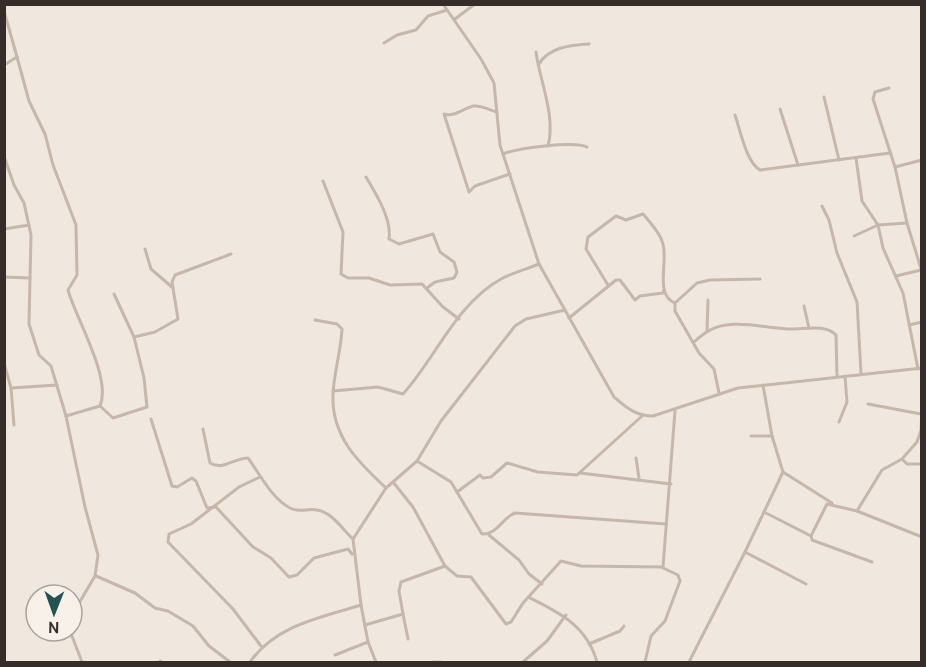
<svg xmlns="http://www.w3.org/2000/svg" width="926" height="667" font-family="Cabin,sans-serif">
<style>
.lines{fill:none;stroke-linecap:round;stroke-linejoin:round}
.minor{stroke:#c7b7ab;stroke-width:3}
</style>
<rect width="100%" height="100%" fill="#f0e7de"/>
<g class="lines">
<g class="minor">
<path d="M443 4 481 59 494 83 500 145 539 264 614 397C627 408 636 416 653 416L738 388 922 368"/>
<path d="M4 11 17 57 4 65"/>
<path d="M455 19 475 4"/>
<path d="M384 43 397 35 416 30 428 16 447 10"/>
<path d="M536 52C540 82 556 116 548 146"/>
<path d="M17 57 29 101 45 134 53 165 76 225 77 275 68 290C76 319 112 378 100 406"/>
<path d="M539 64C549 47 571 45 589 44"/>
<path d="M889 88 875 92 873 99 895 167 907 223 922 272"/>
<path d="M824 97 839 160"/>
<path d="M780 109 798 165"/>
<path d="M497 112C489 110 482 105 473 106 462 109 455 117 444 114L469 192 475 186 510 174"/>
<path d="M735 115C740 129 746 162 760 170L890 153"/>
<path d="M503 154C517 148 574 141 587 147"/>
<path d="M4 156 14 185 24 203 31 235 29 324 39 355 51 366 66 416 85 507 98 555 95 576 72 615"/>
<path d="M856 158 862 201 878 225 883 248 903 293 918 369"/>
<path d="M895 167 922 160"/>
<path d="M366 177C376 194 392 219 389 239L399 244 433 234 440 252 454 262 457 272 454 278 435 282 427 288"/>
<path d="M323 181 343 232 341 274 348 278H369L390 285 422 284 443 307 459 319"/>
<path d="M822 206 829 220 837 253 857 302 861 373"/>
<path d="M4 229 29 225"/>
<path d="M854 236 878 225 907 223"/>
<path d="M145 249 151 269 173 288"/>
<path d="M896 276 921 270"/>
<path d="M4 277 30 278"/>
<path d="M608 285 586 249 588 237 616 216 626 220 643 214C649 221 659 232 662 241 670 259 653 294 675 303"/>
<path d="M114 294 134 337"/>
<path d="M675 303V311L699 353 714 369 719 393"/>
<path d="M675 303 697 283 710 280 760 279"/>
<path d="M804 306 809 328"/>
<path d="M569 318 616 280H620L635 300 640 296 663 293 664 290"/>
<path d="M315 320 337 324 342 329C341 351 334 372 333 394 331 436 358 462 386 488"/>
<path d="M909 325 922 322"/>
<path d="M707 330 708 300"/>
<path d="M694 342C704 333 712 327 726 325 747 322 766 328 787 329 802 330 825 323 836 335L837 376"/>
<path d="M4 363 11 388 14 425"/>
<path d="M763 385 772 436 783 472 745 552 806 584"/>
<path d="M11 388 57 385"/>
<path d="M333 391 378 387 403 394C435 359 456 304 501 279 512 273 527 269 539 264"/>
<path d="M868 404 921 414"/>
<path d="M66 416 100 406 113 418 147 407 144 378 134 337 155 332 178 319 172 282 175 275 231 254"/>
<path d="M151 419 172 486 177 487 192 478 196 481 207 508 216 507 253 547 271 558 289 577 297 575 314 558 348 549 352 554"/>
<path d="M839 422 847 402 845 376"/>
<path d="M203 429 210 463C223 471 234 458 248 458 260 474 271 498 290 508 299 513 308 508 317 510 332 512 343 530 353 539"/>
<path d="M751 436H772"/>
<path d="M636 458 639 478"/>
<path d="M902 459 907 464H922"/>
<path d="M417 461 441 421 515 326 526 319 565 310"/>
<path d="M783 472 832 503"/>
<path d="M580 473 671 484"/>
<path d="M260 477 239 487 191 524 169 534 168 542 233 609 261 646"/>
<path d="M393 482 413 507 445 566"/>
<path d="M457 492 480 475 483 478 491 477 507 463 538 472 577 475 642 416"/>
<path d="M857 511 922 537"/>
<path d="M764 512 811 536 812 540 872 562"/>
<path d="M489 535 519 560 529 574 542 584"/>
<path d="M811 536 827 504 857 511 882 470 902 459 917 442 921 430 922 407"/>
<path d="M663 567 675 411"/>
<path d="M96 576 135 593 155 608 168 611 193 626 209 646 230 662"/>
<path d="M530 598C560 613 587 626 597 662"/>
<path d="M403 614 399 591 401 582 445 566 457 576 471 577 506 624 511 622 523 603 561 561 581 566 661 567 678 575 680 581 665 621 651 636 645 662"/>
<path d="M365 625 403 614 408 639"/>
<path d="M70 631 82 662"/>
<path d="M589 644 620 631 624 626"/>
<path d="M335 655 368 642"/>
<path d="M160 661 162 662"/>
<path d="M250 662C276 625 320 618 361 605"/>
<path d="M376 662 368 642 361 605 353 539 386 488 417 461 451 482 482 534C497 535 502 518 515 513L666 524"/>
<path d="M433 662H441"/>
<path d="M523 662 547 641 566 615"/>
<path d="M689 662 745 552"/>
</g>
</g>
<rect width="926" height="667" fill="none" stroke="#362d2a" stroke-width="12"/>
<g transform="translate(54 613) rotate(181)"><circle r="28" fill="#f8f1ea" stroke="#aaa39d" stroke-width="1.5"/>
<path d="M0-4.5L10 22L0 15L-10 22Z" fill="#235253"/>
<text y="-9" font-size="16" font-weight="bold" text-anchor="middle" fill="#362d2a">N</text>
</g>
</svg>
